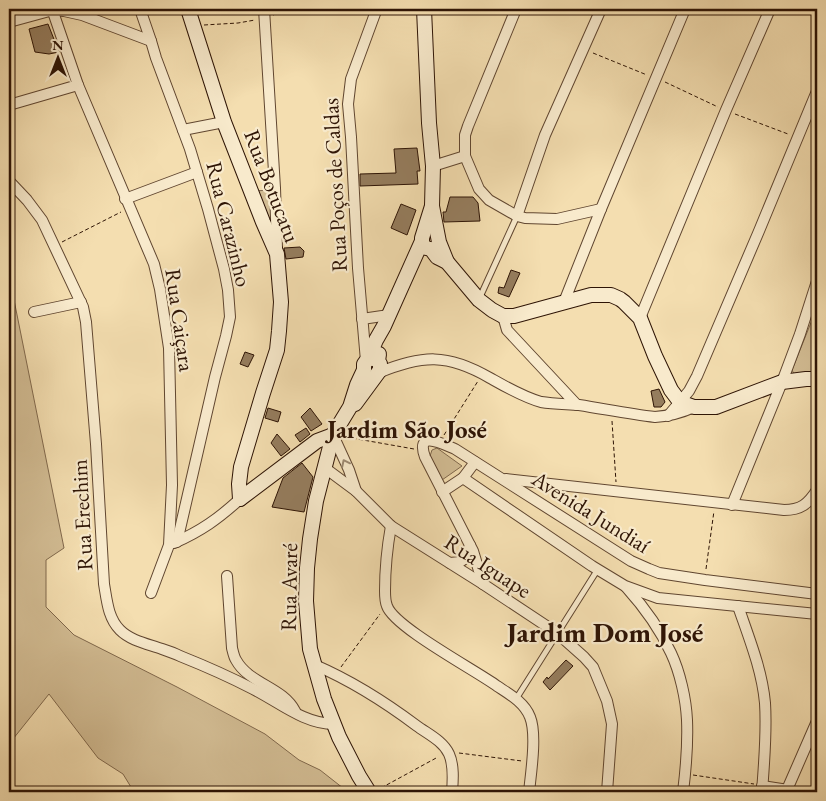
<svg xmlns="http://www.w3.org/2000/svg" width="826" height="801" font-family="'EB Garamond',serif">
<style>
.green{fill:#d2bc93;stroke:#80684c}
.building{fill:#957d5e;stroke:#2e1405}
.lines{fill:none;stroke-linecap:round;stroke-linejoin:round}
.lane-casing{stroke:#604630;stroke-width:7}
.street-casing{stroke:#604630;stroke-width:12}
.secondary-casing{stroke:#2e1405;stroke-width:16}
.path{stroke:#2e1405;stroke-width:1;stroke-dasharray:4 2.5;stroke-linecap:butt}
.lane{stroke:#f8eacc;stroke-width:5}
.street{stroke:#f8eacc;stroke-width:10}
.secondary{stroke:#f8eacc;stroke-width:14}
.oneway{stroke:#9d8a72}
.labels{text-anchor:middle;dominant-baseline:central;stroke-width:4.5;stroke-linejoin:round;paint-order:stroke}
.street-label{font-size:22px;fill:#2e1405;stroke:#f8eacc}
.quarter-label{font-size:25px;font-weight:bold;fill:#2e1405;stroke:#f8eacc}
.district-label{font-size:28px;font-weight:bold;fill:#2e1405;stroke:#f8eacc}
</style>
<rect width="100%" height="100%" fill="#f4deb0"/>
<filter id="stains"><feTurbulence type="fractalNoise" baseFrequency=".004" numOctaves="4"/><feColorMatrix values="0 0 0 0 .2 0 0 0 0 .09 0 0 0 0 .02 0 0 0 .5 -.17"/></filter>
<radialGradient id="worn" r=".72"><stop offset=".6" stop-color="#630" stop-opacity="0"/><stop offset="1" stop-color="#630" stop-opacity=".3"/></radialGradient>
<g class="green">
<path d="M273 190 277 249 252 191Z"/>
<path d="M9 285H11L64 548 46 560V607L74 635 177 687 265 734 299 760 320 770 348 792H134L123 774 98 758 49 694 9 744Z"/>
<path d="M812 320 816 321 817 323V376H795L792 370Z"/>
<path d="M437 448 462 466 442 480 430 456 432 450Z"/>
</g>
<g class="building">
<path d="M48 24 59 52 49 54 35 52 29 29Z"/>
<path d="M417 148 420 171H417L418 184 360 186V174L396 173 394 149Z"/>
<path d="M450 197H473L478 203 480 221 444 222 443 212H446Z"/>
<path d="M401 204 416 210 407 235 391 228Z"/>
<path d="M300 247 304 251 303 257 286 259 284 248Z"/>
<path d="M511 270 520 273 509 297 498 293 499 287 504 288Z"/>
<path d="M245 352 254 355 248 367 240 364Z"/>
<path d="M659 389 665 402 661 407H654L651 391Z"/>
<path d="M268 408 281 412 278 422 265 418Z"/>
<path d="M310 408 322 424 311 431 301 417Z"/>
<path d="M306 428 310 434 300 442 295 435Z"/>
<path d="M277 434 290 449 281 456 271 443Z"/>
<path d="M302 463 313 477 304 512 272 507 283 478Z"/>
<path d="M566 660 573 666 550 690 543 682 547 677 548 679Z"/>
</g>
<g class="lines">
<g class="lane-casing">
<g id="lane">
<path d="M480 297 517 216"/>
<path d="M516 699 598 569"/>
</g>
</g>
<g class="street-casing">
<g id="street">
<path d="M52 9 78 85 154 264 160 289 169 348 172 485 169 545 151 593"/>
<path d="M140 9 151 41 156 58 190 149 208 209 224 269 228 290 230 317 226 336 215 377 177 542"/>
<path d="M264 9 275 188 277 248"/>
<path d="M516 9 468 126 465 135V156L479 189 489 200 517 216 525 218 557 219 601 209"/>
<path d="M9 22 53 10 64 11 82 15 151 41"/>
<path d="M9 105 78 85"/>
<path d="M183 130 224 122"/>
<path d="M433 166 465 156"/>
<path d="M9 181 27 200 42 220 83 307 86 322 96 444 104 584C107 601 108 618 120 630 131 641 148 644 162 649 168 651 174 653 180 656 205 666 230 677 253 689 279 702 304 724 334 724"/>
<path d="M125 199 197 172"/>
<path d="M517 216 545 135 601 9"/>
<path d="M564 302 601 209 685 9"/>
<path d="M34 312 81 302"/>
<path d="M503 316 507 330 577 405"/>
<path d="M640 318 726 110 770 9"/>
<path d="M362 319 389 315"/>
<path d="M366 361 358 268 351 137 348 104 351 79 376 11"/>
<path d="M378 373C422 355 447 353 490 378 506 387 523 397 541 402 554 404 567 404 579 405 605 409 629 414 655 417 669 416 681 413 694 407"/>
<path d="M668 416 689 391 697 376 759 231 817 91"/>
<path d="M333 435 349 470 356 491"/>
<path d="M325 468 356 491 391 526 483 584 557 633 584 657 593 667 607 701 612 724 607 792"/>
<path d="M463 478 592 566 625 586 658 598 817 614"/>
<path d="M506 479 784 510C801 510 808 504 817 490"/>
<path d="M442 492 463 478 475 462"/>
<path d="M732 505 782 382 800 334 817 281"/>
<path d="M391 526C387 548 385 569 385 591 385 596 385 601 387 606 394 627 475 670 497 686 509 694 524 702 530 717 537 734 531 773 529 792"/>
<path d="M174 543C201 531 218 519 240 499"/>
<path d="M450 563 460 562 467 557 470 545"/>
<path d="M227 576 232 648C233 652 234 657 236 660 249 684 283 687 295 711"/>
<path d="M483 584 473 551 425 457C415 429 443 444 455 449L631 561 649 569 659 573 705 580 817 594"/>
<path d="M626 587C644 607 660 629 671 653 680 672 686 699 687 720 688 744 686 768 683 792"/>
<path d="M738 606C749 638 762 670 765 703 767 733 764 763 762 792"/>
<path d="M315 665C352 681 385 702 417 726 428 734 443 741 449 754 454 765 453 780 452 792"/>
<path d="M762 786 788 790"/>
<path d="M786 792 817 721"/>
</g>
</g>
<g class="secondary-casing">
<g id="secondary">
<path d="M188 9 224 122 263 222 277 254 281 302 279 331 277 350 263 393 241 467 239 484 240 499"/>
<path d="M424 9 429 123 433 166 432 206 439 242 447 262"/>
<path d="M432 206 422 238V244L426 248 431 249 437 257 447 262 479 300 492 310 503 316H514L591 295H611L620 299 624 302 640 318 655 356 671 390 680 402 694 407H716L782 382 806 379H817"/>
<path d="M368 359 376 340 384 326 422 241"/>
<path d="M355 404 380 370V364L378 361 379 354"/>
<path d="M240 499 317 441 333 435"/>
<path d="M369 792 359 776 339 737 324 699 310 649 306 601 307 568 310 539 316 501 333 435 350 407 357 385 364 370V364C367 359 372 357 378 361"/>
</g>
</g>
<g class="path">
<path d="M273 15 287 9"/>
<path d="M204 25 238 23 255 20"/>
<path d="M593 53 647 75"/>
<path d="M665 82 718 107"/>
<path d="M735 114 788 134"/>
<path d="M62 242 121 212"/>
<path d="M612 421 616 482"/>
<path d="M444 435 478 381"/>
<path d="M346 437 414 449"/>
<path d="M706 569 714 511"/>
<path d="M341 667 380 614"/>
<path d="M459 753 522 761"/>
<path d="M693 775 754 784"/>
<path d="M381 788 438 757"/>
</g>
<use href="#lane" class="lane"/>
<use href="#street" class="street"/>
<use href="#secondary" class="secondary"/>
</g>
<defs><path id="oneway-chevron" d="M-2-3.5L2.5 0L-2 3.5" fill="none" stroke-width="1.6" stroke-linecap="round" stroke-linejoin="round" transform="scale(1.25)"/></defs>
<use class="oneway" href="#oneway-chevron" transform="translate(345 463) rotate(-116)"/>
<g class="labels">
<g class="street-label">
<text transform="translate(335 185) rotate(-93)">Rua Poços de Caldas</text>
<text transform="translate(272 186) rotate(69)">Rua Botucatu</text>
<text transform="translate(229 224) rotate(76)">Rua Carazinho</text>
<text transform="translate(180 320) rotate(82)">Rua Caiçara</text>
<text transform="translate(591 512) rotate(32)">Avenida Jundiaí</text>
<text transform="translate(82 515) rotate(-93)">Rua Erechim</text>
<text transform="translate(488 566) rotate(33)">Rua Iguape</text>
<text transform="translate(289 587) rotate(-89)">Rua Avaré</text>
</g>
<g class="quarter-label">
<text x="407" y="429">Jardim São José</text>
</g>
<g class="district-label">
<text x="605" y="632">Jardim Dom José</text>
</g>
</g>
<rect width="826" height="801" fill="none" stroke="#f4deb0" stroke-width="30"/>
<rect x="10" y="10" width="806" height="781" fill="none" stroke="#2e1405" stroke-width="2.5"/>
<rect x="15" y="15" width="796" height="771" fill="none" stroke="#2e1405"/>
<g transform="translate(58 58)" stroke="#f8eacc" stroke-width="4" paint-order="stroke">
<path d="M0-4L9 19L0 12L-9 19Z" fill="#2e1405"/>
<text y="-8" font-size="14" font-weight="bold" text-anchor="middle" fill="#2e1405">N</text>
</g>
<rect width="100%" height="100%" filter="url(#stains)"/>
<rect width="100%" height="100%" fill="url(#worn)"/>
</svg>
